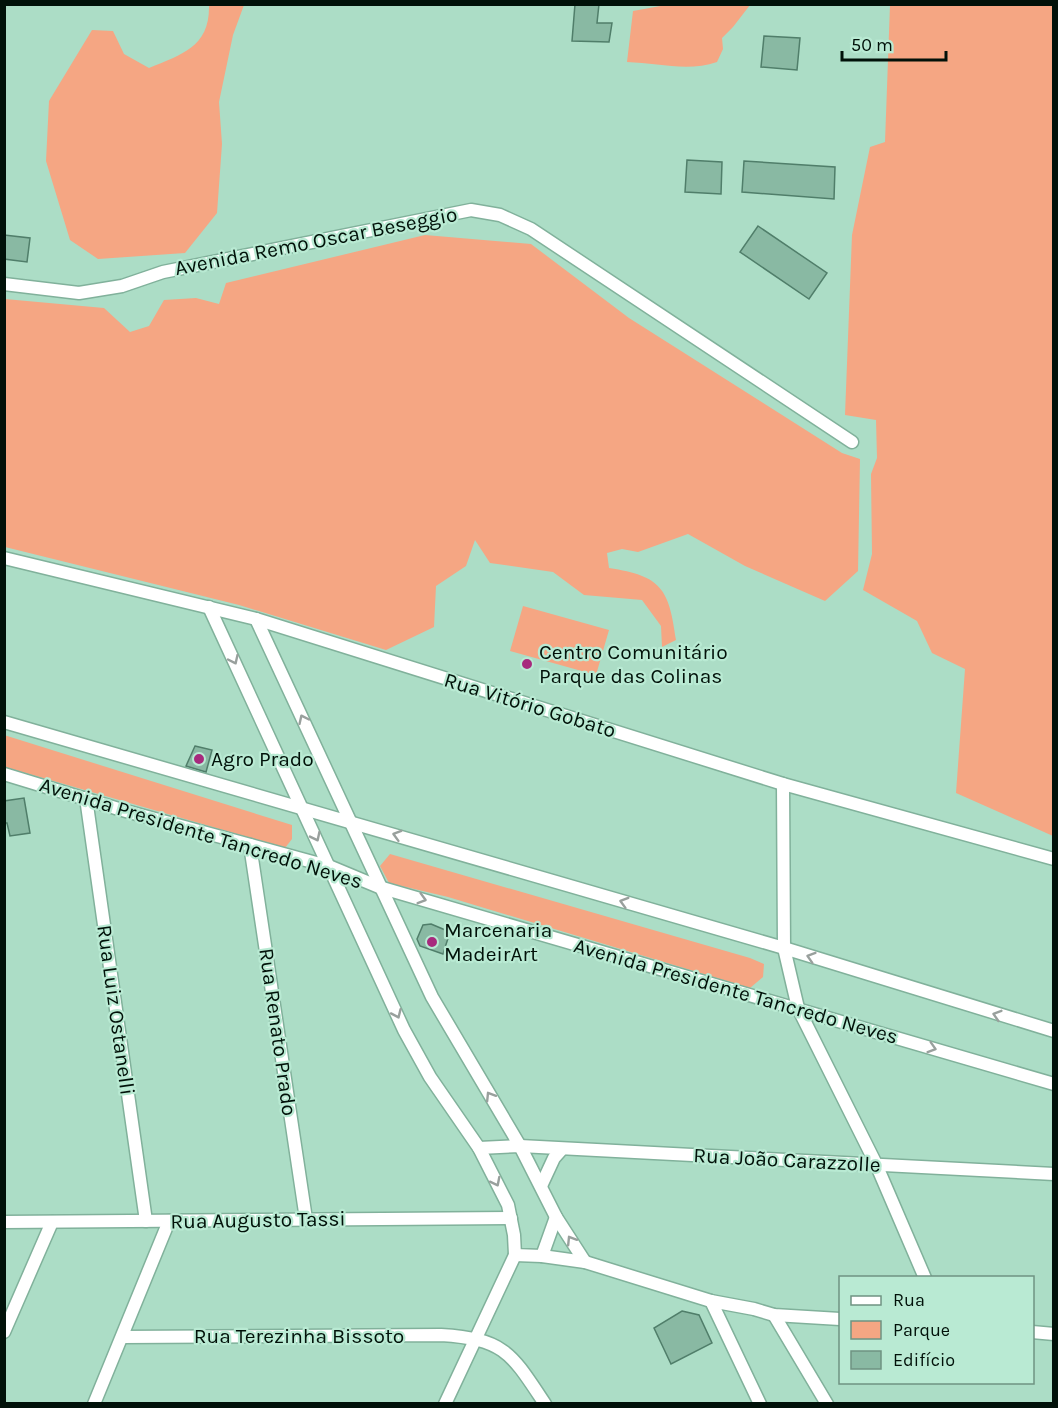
<svg xmlns="http://www.w3.org/2000/svg" width="1058" height="1408" font-family="Karla,sans-serif">
<style>
.green{fill:#f5a683}
.building{fill:#89b9a3;stroke:#507e6a;stroke-width:1.5}
.lines{fill:none;stroke-linecap:round;stroke-linejoin:round}
.minor-casing{stroke:#81b19b;stroke-width:15}
.minor{stroke:#fff;stroke-width:12}
.oneway{stroke:#99a09d}
.poi-dot{fill:#a72a7d;stroke:#b9ead3;stroke-width:2}
.labels{text-anchor:middle;dominant-baseline:central;stroke-width:4.5;stroke-linejoin:round;paint-order:stroke}
.street-label{font-size:21px;fill:#011109;stroke:#b9ead3}
.poi-label{font-size:21px;fill:#011109;stroke:#b9ead3;text-anchor:start}
</style>
<rect width="100%" height="100%" fill="#acddc6"/>
<g class="green">
<path d="M209 5H244L233 35 219 102 222 144 217 213 185 253 98 259 70 240 46 161 49 101 92 30 113 31 124 54 149 68C182 54 210 47 209 5Z"/>
<path d="M666 5 750 4V5L733 27 722 38 723 49 717 62C688 72 658 63 627 62L633 11Z"/>
<path d="M890 5H1053V836L956 793 965 669 932 653 917 621 863 590 872 554 871 474 877 458 876 420 845 415 852 235 870 147 885 142Z"/>
<path d="M425 235 531 244 629 318 842 453 860 459 858 571 825 601 745 566 688 534 638 552 622 549 607 553 609 568C662 576 669 589 676 640L662 647 661 626 642 600 584 595 553 572 490 563 475 540 466 566 436 586 434 627 386 650 239 605 5 547V299L104 308 130 332 149 326 164 300 196 298 219 304 226 283Z"/>
<path d="M523 606 609 630 596 675 510 651Z"/>
<path d="M4 735 292 825V839L285 848 5 767Z"/>
<path d="M390 854 750 958 764 964 763 977 750 988 448 897 389 883 380 866Z"/>
</g>
<g class="building">
<path d="M575 4H599L597 23H612L609 42 572 41Z"/>
<path d="M764 36 800 38 797 70 761 67Z"/>
<path d="M687 160 722 162 721 194 685 192Z"/>
<path d="M744 161 835 167 834 199 742 192Z"/>
<path d="M758 226 827 273 809 299 740 252Z"/>
<path d="M4 235 30 238 27 262 4 259Z"/>
<path d="M195 746 212 750 206 772 186 766Z"/>
<path d="M24 798 30 833 10 836 7 823H4V801Z"/>
<path d="M431 924 450 932 443 954 420 946 417 939 423 925Z"/>
<path d="M682 1311 699 1315 712 1343 671 1364 654 1328Z"/>
</g>
<g class="lines">
<g class="minor-casing">
<g id="minor">
<path d="M4 284 79 293 122 286 163 272 471 210 500 215 531 229 852 442"/>
<path d="M4 558 256 619 783 784 1054 859"/>
<path d="M209 607 404 1030 430 1077 479 1148 508 1205 514 1235 515 1255 542 1256 556 1217"/>
<path d="M256 619 432 997 520 1146 556 1217 585 1262"/>
<path d="M4 722 784 948 1054 1031"/>
<path d="M4 774 122 810 331 867 379 887 1054 1084"/>
<path d="M783 784 784 948 798 1008 876 1164 925 1278"/>
<path d="M86 798 146 1221"/>
<path d="M250 845 306 1219"/>
<path d="M479 1148 520 1146 1054 1174"/>
<path d="M541 1186 554 1158 562 1149"/>
<path d="M4 1222 511 1218"/>
<path d="M542 1256 585 1262 711 1301 754 1309 774 1315 840 1319"/>
<path d="M711 1301 760 1404"/>
<path d="M774 1315 827 1404"/>
<path d="M4 1332 52 1222"/>
<path d="M1032 1332 1054 1334"/>
<path d="M122 1337 441 1335C505 1339 511 1353 545 1404"/>
<path d="M94 1404 169 1221"/>
<path d="M445 1404 515 1255"/>
</g>
</g>
<use href="#minor" class="minor"/>
</g>
<defs><path id="oneway-chevron" d="M-2-3.5L2.5 0L-2 3.5" fill="none" stroke-width="1.6" stroke-linecap="round" stroke-linejoin="round" transform="scale(1.5)"/></defs>
<g class="oneway">
<use href="#oneway-chevron" transform="translate(234 660) rotate(65)"/>
<use href="#oneway-chevron" transform="translate(303 719) rotate(-115)"/>
<use href="#oneway-chevron" transform="translate(397 835) rotate(-164)"/>
<use href="#oneway-chevron" transform="translate(316 837) rotate(64)"/>
<use href="#oneway-chevron" transform="translate(422 899) rotate(16)"/>
<use href="#oneway-chevron" transform="translate(624 902) rotate(-164)"/>
<use href="#oneway-chevron" transform="translate(811 957) rotate(-163)"/>
<use href="#oneway-chevron" transform="translate(397 1014) rotate(66)"/>
<use href="#oneway-chevron" transform="translate(997 1015) rotate(-163)"/>
<use href="#oneway-chevron" transform="translate(932 1048) rotate(17)"/>
<use href="#oneway-chevron" transform="translate(490 1096) rotate(-122)"/>
<use href="#oneway-chevron" transform="translate(496 1182) rotate(63)"/>
<use href="#oneway-chevron" transform="translate(571 1240) rotate(-122)"/>
</g>
<g class="poi-dot">
<circle cx="527" cy="664" r="6"/>
<circle cx="199" cy="759" r="6"/>
<circle cx="432" cy="942" r="6"/>
</g>
<g class="labels">
<g class="street-label">
<text transform="translate(316 241) rotate(-11)">Avenida Remo Oscar Beseggio</text>
<text transform="translate(530 705) rotate(17)">Rua Vitório Gobato</text>
<text transform="translate(201 833) rotate(17)">Avenida Presidente Tancredo Neves</text>
<text transform="translate(736 991) rotate(16)">Avenida Presidente Tancredo Neves</text>
<text transform="translate(116 1010) rotate(82)">Rua Luiz Ostanelli</text>
<text transform="translate(278 1032) rotate(82)">Rua Renato Prado</text>
<text transform="translate(787 1160) rotate(3)">Rua João Carazzolle</text>
<text transform="translate(258 1220) rotate(-1)">Rua Augusto Tassi</text>
<text x="299" y="1336">Rua Terezinha Bissoto</text>
</g>
<g class="poi-label">
<text x="539" y="652">Centro Comunitário<tspan x="539" dy="24">Parque das Colinas</tspan></text>
<text x="211" y="759">Agro Prado</text>
<text x="444" y="930">Marcenaria<tspan x="444" dy="24">MadeirArt</tspan></text>
</g>
</g>
<rect width="1058" height="1408" fill="none" stroke="#011109" stroke-width="12"/>
<rect x="839" y="1276" width="195" height="108" fill="#b9ead3" stroke="#6f9382" stroke-width="1.5"/>
<rect x="851" y="1296" width="30" height="9" fill="#ffffff" stroke="#6f9382" stroke-width="1.5"/>
<text x="893" y="1306" font-size="18" fill="#011109">Rua</text>
<rect x="851" y="1321" width="30" height="18" fill="#f5a683" stroke="#6f9382" stroke-width="1.5"/>
<text x="893" y="1336" font-size="18" fill="#011109">Parque</text>
<rect x="851" y="1351" width="30" height="18" fill="#89b9a3" stroke="#6f9382" stroke-width="1.5"/>
<text x="893" y="1366" font-size="18" fill="#011109">Edifício</text>
<path d="M842 51v9h104v-9" fill="none" stroke="#011109" stroke-width="3"/>
<text x="851" y="51" font-size="18" fill="#011109" stroke="#b9ead3" stroke-width="4.5" paint-order="stroke">50 m</text>
</svg>
